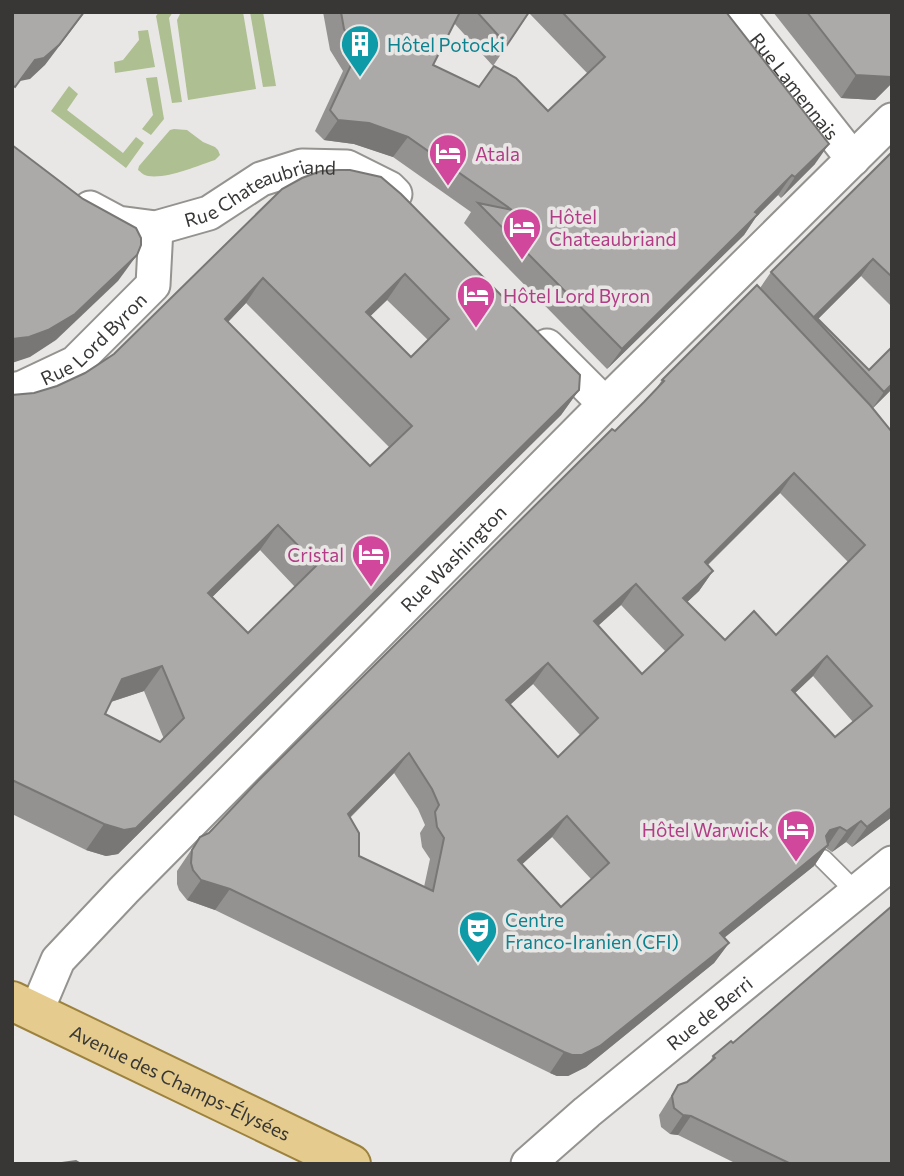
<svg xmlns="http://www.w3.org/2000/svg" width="904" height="1176" font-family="Commissioner,sans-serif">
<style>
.grass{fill:#aebf91}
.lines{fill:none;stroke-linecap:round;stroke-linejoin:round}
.lane-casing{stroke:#949390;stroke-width:21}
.street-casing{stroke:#949390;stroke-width:37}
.primary-casing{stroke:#9d823e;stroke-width:42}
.lane{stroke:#fff;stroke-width:18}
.street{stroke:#fff;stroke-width:33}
.primary{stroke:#e5cc8e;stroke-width:38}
.wall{fill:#949290;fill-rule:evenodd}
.shaded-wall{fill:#787776}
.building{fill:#acaaa8;stroke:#787776;stroke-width:2;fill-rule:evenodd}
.labels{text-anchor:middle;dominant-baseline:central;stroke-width:7;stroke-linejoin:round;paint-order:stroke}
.culture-label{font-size:19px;fill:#0d838f;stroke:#e9e7e5;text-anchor:start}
.street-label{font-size:19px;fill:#383736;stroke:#e9e7e5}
.hotel-label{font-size:19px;fill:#b23c85;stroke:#e9e7e5;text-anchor:start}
</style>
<rect width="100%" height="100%" fill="#e9e7e5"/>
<g class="grass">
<path d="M159 12H173L169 18 182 102 172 103 156 16Z"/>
<path d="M181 12H243L256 89 188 100 177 20Z"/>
<path d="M250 12H263L276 86 263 87Z"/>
<path d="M148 30 155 67 115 73 114 62 123 60 139 40 138 31Z"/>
<path d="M157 77 164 119 151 135 142 129 153 115 146 78Z"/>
<path d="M69 86 78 94 67 110 123 153 136 137 144 143 126 168 51 111Z"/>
<path d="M174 129 187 130 203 142 215 147 218 150 220 155 215 160C197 166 167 179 148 176 143 175 142 173 138 170L139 166 170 130Z"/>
</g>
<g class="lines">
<g class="lane-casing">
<path id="lane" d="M823 859 856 892"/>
</g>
<g class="street-casing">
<g id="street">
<path id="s1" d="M737 12 853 159"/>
<path id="s2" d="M90 208 118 223 156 228 209 213 261 179 302 166 347 167 389 188 395 194"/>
<path d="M547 346 605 404"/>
<path id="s3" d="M12 390 22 388 75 363 153 285 156 228"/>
<path id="s4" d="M36 1012 58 960 124 890 605 404 892 120"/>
<path id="s5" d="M528 1164 587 1112 892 863"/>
</g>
</g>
<g class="primary-casing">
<g id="primary">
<path id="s6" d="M12 1001 351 1164"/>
</g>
</g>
<use href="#lane" class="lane"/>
<use href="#street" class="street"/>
<use href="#primary" class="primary"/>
</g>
<g class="wall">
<path d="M323 12H726L815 164 781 198 778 195 756 217 744 235 607 369 464 223 471 212 393 157 354 144 324 140 315 131 343 71 330 50ZM529 13 588 74 548 111 479 87 433 65 454 23 493 66Z"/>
<path d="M773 12H892V83L875 100 841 98Z"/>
<path d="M892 152V307L861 276 818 319 869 370 892 389 873 408 892 432V817L852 847 846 842 832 852 826 848 814 866 724 938 729 943 714 963 586 1067 568 1076H557L550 1073 215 910 187 900 179 890 177 884V871L200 837 209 833 615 431 654 392 662 380 760 288 771 272ZM780 493 848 562 776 635 725 640 687 602 699 591 713 571 708 565ZM621 605 666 652 642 674 598 626ZM813 676 853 722 835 737 795 693ZM533 684 580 735 558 757 510 705ZM394 773 418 809 425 825 420 833 422 847 430 859 424 887 359 856 350 818ZM552 837 591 879 561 907 522 864Z"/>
<path d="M282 189 579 390 561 415 118 854 106 856 86 850 12 814V395L34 393 57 386 85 373 114 354ZM387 300 428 340 411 357 370 316ZM246 303 389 447 370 466 228 322ZM260 550 295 587 248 633 212 597ZM144 691 164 739 160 742 105 714 111 702Z"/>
<path d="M713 1056 892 1164H737L678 1135 670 1134 661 1127 659 1115 678 1085 687 1082 709 1063Z"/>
</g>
<g class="shaded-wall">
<path d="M84 12H85L45 65 30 79 20 81 12 92 35 60Z"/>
<path d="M856 75 892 76V83L875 100 841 98Z"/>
<path d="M338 120 369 123 408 137 393 157 354 144 324 140Z"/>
<path d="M829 144 815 164 781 198 795 177Z"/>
<path d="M792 175 778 195 756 217 744 235 607 369 622 349Z"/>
<path d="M137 255 118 281 56 340 30 357 12 363V339Z"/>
<path d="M873 259 861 276 817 320 814 318Z"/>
<path d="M405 274 387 300 349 337 366 312Z"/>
<path d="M263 278 246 303 207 344 225 319Z"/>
<path d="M892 384V389L872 409 884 392Z"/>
<path d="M579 390 561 415 118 854 106 856 86 850 104 824Z"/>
<path d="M794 473 780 493 690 582 705 562Z"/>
<path d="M278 525 260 550 191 618 208 593Z"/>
<path d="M713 571 699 591 669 619 683 598Z"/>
<path d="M636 584 621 605 580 642 594 621Z"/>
<path d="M827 656 813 676 777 710 792 690Z"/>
<path d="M548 663 533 684 492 721 506 700Z"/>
<path d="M162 666 144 691 104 704 122 679Z"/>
<path d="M409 753 394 773 333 834 348 814Z"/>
<path d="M892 807V817L852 847 867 827Z"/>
<path d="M567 816 552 837 504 881 518 860Z"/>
<path d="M861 821 846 842 832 852 847 831Z"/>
<path d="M840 827 814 866 705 953 720 933 816 851 830 830Z"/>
<path d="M201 880 230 889 215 910 187 900Z"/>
<path d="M729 943 714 963 586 1067 568 1076H557L550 1073 564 1052Z"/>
<path d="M683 1115 691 1116 678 1135 670 1134Z"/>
</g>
<g class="building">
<path d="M12 12H84L59 45 44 58 35 60 15 87 12 85Z"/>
<path d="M341 12H460L433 65 479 87 494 66 516 78 548 111 605 57 562 12H726L829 144 795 177 792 175 755 212 758 214 622 349 478 203 512 210 408 137 369 123 338 120 330 110 358 50 344 29Z"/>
<path d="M477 12H529L507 45Z"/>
<path d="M807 12H892V76L891 77 856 75Z"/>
<path d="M12 145 83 199 136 228 141 238V245L137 255 75 314 48 330 29 337 12 339Z"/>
<path d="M892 152V277L873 259 815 316 869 370 892 347V384L884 392 771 272Z"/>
<path d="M338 170H350L381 177 401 194 580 375 579 390 136 828 124 830 104 824 12 780V395L34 393 57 386 85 373 114 354 282 189 302 178 321 171ZM405 274 449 319 411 357 366 312ZM263 278 412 426 370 466 225 319ZM278 525 317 565 248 633 208 593ZM162 666 184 718 160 742 105 714 122 679Z"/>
<path d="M757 285 870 405 892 432V807L867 827 861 821 847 831 840 827 830 830 826 836 828 845 720 933 729 943 600 1046 582 1055H572L564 1052 230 889 201 880 193 870 191 863 192 850 200 837 209 833 258 781 612 429 615 431 644 402 664 381 662 380ZM794 473 865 545 776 635 754 611 725 640 683 598 713 571 705 562ZM636 584 683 635 642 674 594 621ZM827 656 872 706 835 737 792 690ZM548 663 598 718 558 757 506 700ZM409 753 432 789 439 805 435 812 437 827 444 838 433 891 359 856V833L348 814ZM567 816 609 863 561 907 518 860Z"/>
<path d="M892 906V1164H791L691 1116 683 1115 674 1108 672 1096 678 1085 687 1082 715 1058 713 1056 731 1041 733 1043Z"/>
<path d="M76 1161 81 1164H60L62 1163Z"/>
</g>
<defs>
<g id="building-pin" transform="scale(2.0125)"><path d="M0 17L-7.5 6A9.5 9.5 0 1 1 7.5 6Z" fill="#0f9aa8" stroke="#e9e7e5"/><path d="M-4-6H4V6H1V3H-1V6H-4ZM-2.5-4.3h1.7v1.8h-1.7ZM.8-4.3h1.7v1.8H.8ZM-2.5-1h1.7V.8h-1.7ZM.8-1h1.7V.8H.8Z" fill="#fff"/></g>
<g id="hotel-pin" transform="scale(2.0125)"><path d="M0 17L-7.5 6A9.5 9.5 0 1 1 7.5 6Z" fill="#d1479c" stroke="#e9e7e5"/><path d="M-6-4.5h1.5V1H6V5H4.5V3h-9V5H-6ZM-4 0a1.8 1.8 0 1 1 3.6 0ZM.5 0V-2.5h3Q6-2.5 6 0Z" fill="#fff"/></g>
<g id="theatre-pin" transform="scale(2.0125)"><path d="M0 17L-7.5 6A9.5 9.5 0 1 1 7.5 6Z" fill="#0f9aa8" stroke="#e9e7e5"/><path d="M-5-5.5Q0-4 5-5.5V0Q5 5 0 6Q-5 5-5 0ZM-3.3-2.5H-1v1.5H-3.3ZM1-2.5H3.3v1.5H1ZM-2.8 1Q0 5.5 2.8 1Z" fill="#fff"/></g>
</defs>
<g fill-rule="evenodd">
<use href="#building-pin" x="360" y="44"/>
<use href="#hotel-pin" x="448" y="153"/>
<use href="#hotel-pin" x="522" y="227"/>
<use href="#hotel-pin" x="476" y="295"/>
<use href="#hotel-pin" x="371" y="554"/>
<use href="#hotel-pin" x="796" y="829"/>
<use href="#theatre-pin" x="478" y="930"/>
</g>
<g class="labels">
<g class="culture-label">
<text x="387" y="44">Hôtel Potocki</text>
<text x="505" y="919">Centre<tspan x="505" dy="22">Franco-Iranien (CFI)</tspan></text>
</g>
<g class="street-label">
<text stroke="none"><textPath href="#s1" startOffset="94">Rue Lamennais</textPath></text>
<text stroke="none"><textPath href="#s2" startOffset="182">Rue Chateaubriand</textPath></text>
<text stroke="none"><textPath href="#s3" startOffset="98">Rue Lord Byron</textPath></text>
<text stroke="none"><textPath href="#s4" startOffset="620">Rue Washington</textPath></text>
<text stroke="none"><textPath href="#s5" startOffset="236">Rue de Berri</textPath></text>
<text stroke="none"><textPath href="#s6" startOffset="187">Avenue des Champs-Élysées</textPath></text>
</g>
<g class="hotel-label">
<text x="475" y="153">Atala</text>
<text x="549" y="216">Hôtel<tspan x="549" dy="22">Chateaubriand</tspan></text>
<text x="503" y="295">Hôtel Lord Byron</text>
<text x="344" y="554" text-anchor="end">Cristal</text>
<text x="769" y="829" text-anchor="end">Hôtel Warwick</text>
</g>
</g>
<rect width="904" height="1176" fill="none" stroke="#383736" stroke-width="28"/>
</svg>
